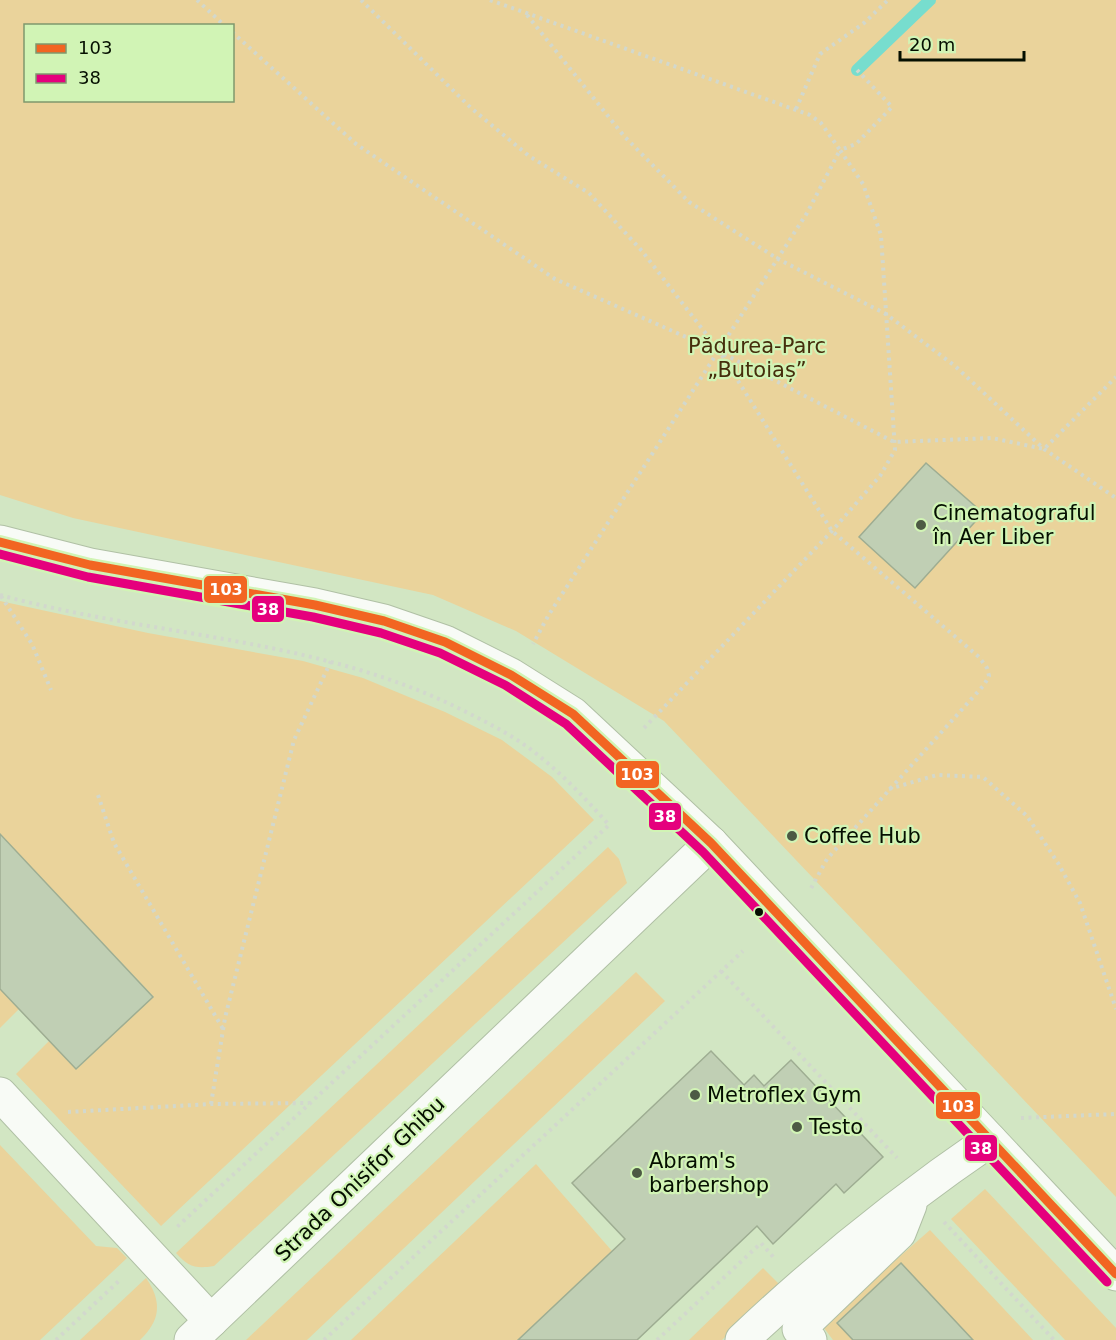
<svg xmlns="http://www.w3.org/2000/svg" width="1116" height="1340" font-family="'DejaVu Sans',sans-serif">
<style>
.green{fill:#ead39b;fill-rule:evenodd}
.lines{fill:none;stroke-linecap:round;stroke-linejoin:round}
.stream{stroke:#77ddce;stroke-width:12}
.building{fill:#c0cfb4;stroke:#9ead92;stroke-width:1.5}
.minor-casing{stroke:#b0c0a5;stroke-width:35}
.major-casing{stroke:#b0c0a5;stroke-width:35}
.path{stroke:#d2d8cd;stroke-width:4;stroke-dasharray:3 4.5;stroke-linecap:butt}
.minor{stroke:#f8fbf6;stroke-width:33}
.major{stroke:#f8fbf6;stroke-width:33}
.bus-1-casing{stroke:#d1f4b5;stroke-width:14}
.bus-2-casing{stroke:#d1f4b5;stroke-width:14}
.bus-1{stroke:#f26522;stroke-width:9}
.bus-2{stroke:#e5007d;stroke-width:9}
.poi-dot{fill:#4d5a44;stroke:#d1f4b5;stroke-width:2}
.bus-dot{fill:#050f00;stroke:#d1f4b5;stroke-width:2}
.labels{text-anchor:middle;dominant-baseline:central;stroke-width:4.5;stroke-linejoin:round;paint-order:stroke}
.park-label{font-size:21px;fill:#452d0c;stroke:#d1f4b5}
.poi-label{font-size:21px;fill:#050f00;stroke:#d1f4b5;text-anchor:start}
.street-label{font-size:21px;fill:#050f00;stroke:#d1f4b5}
.line-badge{stroke:#d1f4b5;stroke-width:2}
.badge-label{font-size:16px;text-anchor:middle;font-weight:bold;fill:#fff}
</style>
<rect width="100%" height="100%" fill="#d2e6c3"/>
<g class="green">
<path d="M0 0H1116V1197L664 721 516 631 433 595 73 518 0 495ZM26 26H232V100H26Z"/>
<path d="M0 601 148 633 303 661 363 678 445 712 502 740 552 777 594 820 161 1226 16 1074 49 1041 77 1069 153 996 0 834Z"/>
<path d="M608 847 619 859 627 883 214 1266C196 1269 188 1267 176 1253Z"/>
<path d="M636 972 665 1001 307 1340H246Z"/>
<path d="M0 989 19 1009 0 1028Z"/>
<path d="M0 1145 96 1246 117 1248 127 1258 40 1340H0Z"/>
<path d="M536 1164 612 1251 518 1340H351Z"/>
<path d="M985 1189 1116 1328V1340H1065L951 1219Z"/>
<path d="M930 1230 1033 1340H973L901 1263 837 1322 853 1340H833L824 1328 826 1321Z"/>
<path d="M763 1268 779 1284 722 1340H689Z"/>
<path d="M146 1278C162 1301 161 1320 140 1340H80Z"/>
</g>
<g class="lines">
<path class="stream" d="M857 70 930 0"/>
</g>
<g class="building">
<path d="M926 463 983 513 915 588 859 537Z"/>
<path d="M0 834 153 997 76 1069 0 989Z"/>
<path d="M711 1051 744 1085 754 1075 764 1086 791 1060 883 1157 844 1193 836 1184 773 1244 757 1226 637 1340H518L625 1239 572 1183Z"/>
<path d="M901 1263 973 1340H853L837 1323Z"/>
</g>
<g class="lines">
<g class="minor-casing">
<g id="minor">
<path d="M0 1094 211 1321"/>
<path d="M191 1340 711 843"/>
<path d="M742 1340C819 1267 902 1200 990 1140"/>
<path d="M810 1340 799 1329 899 1233 910 1205"/>
</g>
</g>
<g class="major-casing">
<path id="major" d="M0 542 90 565 315 605 384 621 445 642 511 675 573 714 711 843 1116 1274"/>
</g>
<g class="path">
<path d="M197 0 225 26"/>
<path d="M361 0 471 108 529 156 589 193 642 251 720 352 832 531 979 657 987 668 989 676 984 685 827 859 809 892"/>
<path d="M490 0 810 115 821 123 840 150 807 213 548 616 533 644"/>
<path d="M527 15 624 136 689 202 778 259 886 314 955 366 1044 449 1116 498"/>
<path d="M232 32 356 144 555 279 720 352 894 442 992 438 1044 449 1116 377"/>
<path d="M796 109 820 54 864 23 888 0"/>
<path d="M0 595C150 636 309 637 452 705 482 720 512 734 538 755 564 776 587 800 609 825L177 1227"/>
<path d="M1 596 32 644 51 690"/>
<path d="M644 728 832 531 880 476 895 450 881 235 863 184 840 150 856 144 892 107 857 70"/>
<path d="M889 789 937 775 983 777 1027 816 1058 863 1080 903 1116 1009"/>
<path d="M98 795 114 843 223 1029"/>
<path d="M721 971 897 1158"/>
<path d="M211 1104 225 1018 294 740 331 661"/>
<path d="M68 1112 211 1104 309 1103"/>
<path d="M1021 1118 1116 1114"/>
<path d="M944 1222 1054 1340"/>
<path d="M56 1340 121 1279"/>
<path d="M324 1340 743 951"/>
<path d="M657 1340 761 1243 776 1260"/>
</g>
<use href="#minor" class="minor"/>
<use href="#major" class="major"/>
<g class="bus-1-casing">
<path id="bus-1" d="M0 542 90 565 315 605 384 621 445 642 511 675 573 714 711 843 1116 1274"/>
</g>
<g class="bus-2-casing">
<path id="bus-2" d="M0 554 88 577 313 617 381 633 440 653 505 685 566 724 703 852 1107 1282"/>
</g>
<use href="#bus-1" class="bus-1"/>
<use href="#bus-2" class="bus-2"/>
</g>
<g class="poi-dot">
<circle cx="921" cy="525" r="6"/>
<circle cx="792" cy="836" r="6"/>
<circle cx="695" cy="1095" r="6"/>
<circle cx="797" cy="1127" r="6"/>
<circle cx="637" cy="1173" r="6"/>
</g>
<circle class="bus-dot" cx="759" cy="912" r="5"/>
<g class="labels">
<g class="park-label">
<text x="757" y="346">Pădurea-Parc<tspan x="757" dy="24">„Butoiaș”</tspan></text>
</g>
<g class="poi-label">
<text x="933" y="513">Cinematograful<tspan x="933" dy="24">în Aer Liber</tspan></text>
<text x="804" y="836">Coffee Hub</text>
<text x="707" y="1095">Metroflex Gym</text>
<text x="809" y="1127">Testo</text>
<text x="649" y="1161">Abram's<tspan x="649" dy="24">barbershop</tspan></text>
</g>
<g class="street-label">
<text transform="translate(360 1179) rotate(-44)">Strada Onisifor Ghibu</text>
</g>
</g>
<g class="line-badge">
<rect x="203" y="575" width="45" height="29" rx="6" fill="#f26522"/>
<rect x="251" y="595" width="34" height="28" rx="6" fill="#e5007d"/>
<rect x="615" y="760" width="45" height="29" rx="6" fill="#f26522"/>
<rect x="648" y="802" width="34" height="29" rx="6" fill="#e5007d"/>
<rect x="935" y="1091" width="46" height="29" rx="6" fill="#f26522"/>
<rect x="964" y="1134" width="34" height="28" rx="6" fill="#e5007d"/>
</g>
<g class="badge-label">
<text x="226" y="595">103</text>
<text x="268" y="615">38</text>
<text x="637" y="780">103</text>
<text x="665" y="822">38</text>
<text x="958" y="1112">103</text>
<text x="981" y="1154">38</text>
</g>
<rect x="24" y="24" width="210" height="78" fill="#d1f4b5" stroke="#7f986d" stroke-width="1.5"/>
<rect x="36" y="44" width="30" height="9" fill="#f26522" stroke="#7f986d" stroke-width="1.5"/>
<text x="78" y="54" font-size="18" fill="#050f00">103</text>
<rect x="36" y="74" width="30" height="9" fill="#e5007d" stroke="#7f986d" stroke-width="1.5"/>
<text x="78" y="84" font-size="18" fill="#050f00">38</text>
<path d="M900 51v9h124v-9" fill="none" stroke="#050f00" stroke-width="3"/>
<text x="909" y="51" font-size="18" fill="#050f00" stroke="#d1f4b5" stroke-width="4.5" paint-order="stroke">20 m</text>
</svg>
